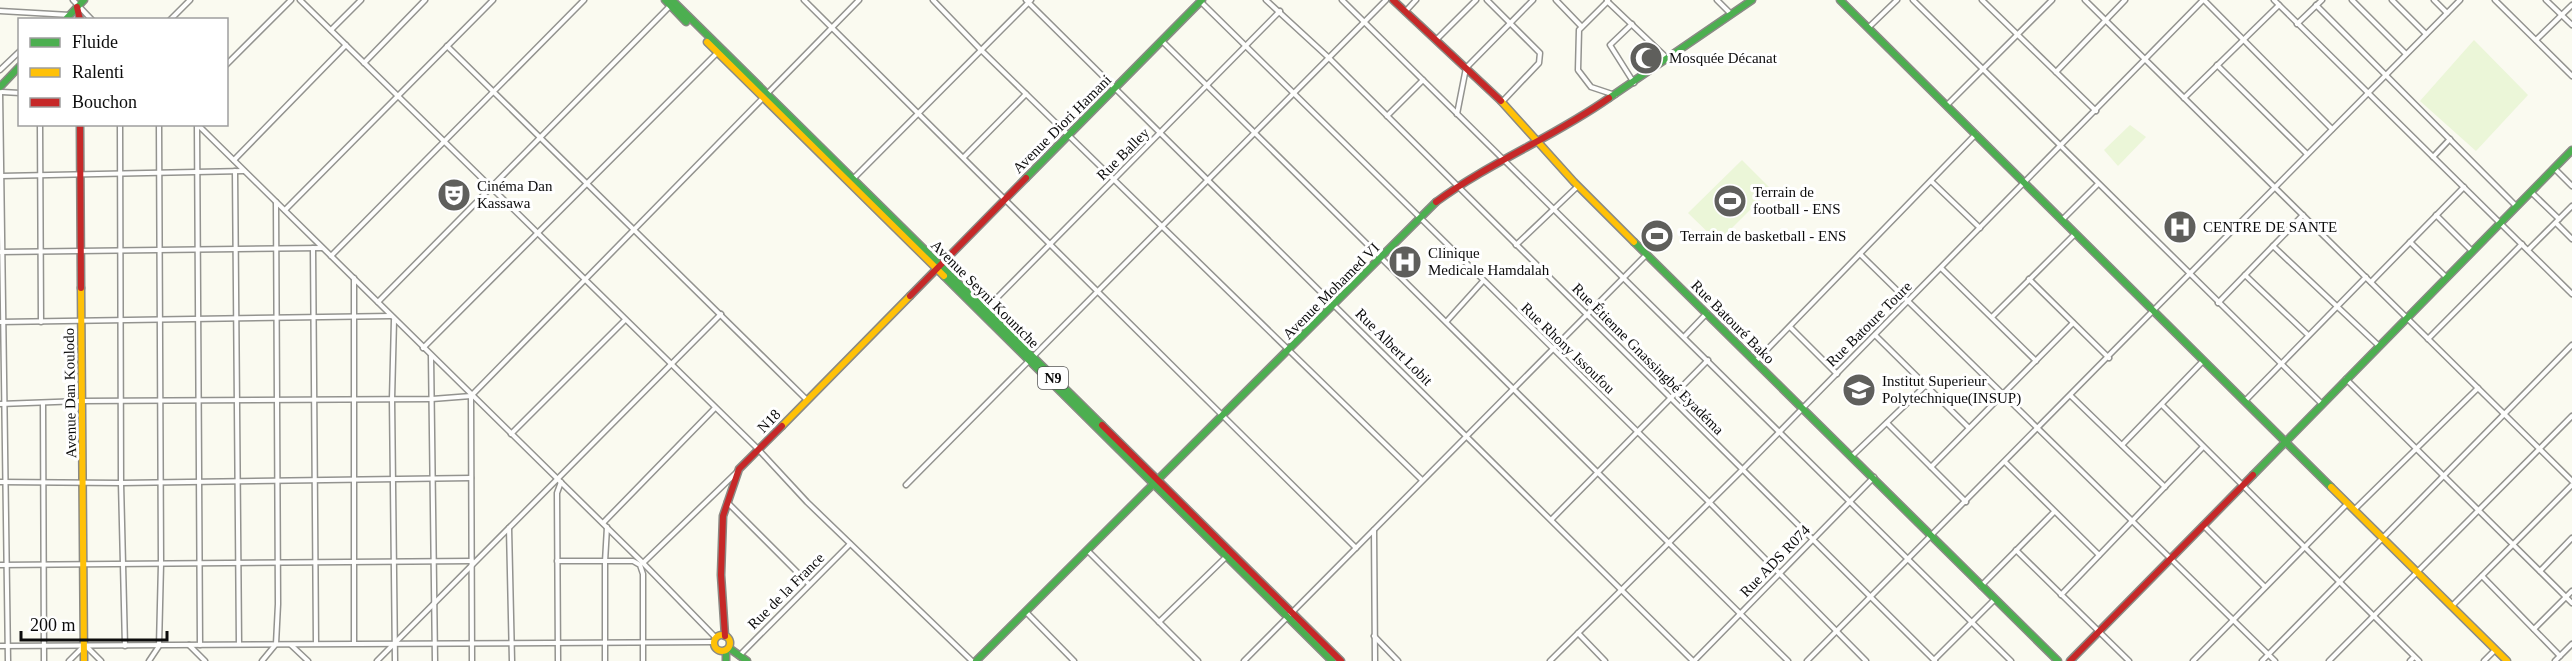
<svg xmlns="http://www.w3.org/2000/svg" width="2572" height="661" font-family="Georgia,serif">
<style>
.pitch{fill:#ebf6d8}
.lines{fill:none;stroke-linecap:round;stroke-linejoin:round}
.street-casing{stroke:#93938f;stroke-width:7}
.fast-casing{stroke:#8a8a85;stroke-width:9}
.slow-casing{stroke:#8a8a85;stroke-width:9}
.jam-casing{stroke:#8a8a85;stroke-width:9}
.street{stroke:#fefefd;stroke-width:4}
.fast{stroke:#4caf50;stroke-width:6}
.slow{stroke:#ffc107;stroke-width:6}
.jam{stroke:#c62828;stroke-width:6}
.labels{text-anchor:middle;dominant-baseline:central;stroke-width:6;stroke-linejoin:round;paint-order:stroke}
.shield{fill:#fff;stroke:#555;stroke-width:1.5}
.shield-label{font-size:14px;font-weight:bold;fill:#0c0c0c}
.poi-label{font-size:15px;fill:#0c0c0c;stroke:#fff;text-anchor:start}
.street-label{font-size:15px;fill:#0c0c0c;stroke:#fff}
</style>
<rect width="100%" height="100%" fill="#fafaf0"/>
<g class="pitch">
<path d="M2474 40 2528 95 2476 151 2420 101Z"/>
<path d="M2130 125 2146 137 2118 166 2104 150Z"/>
<path d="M1742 160 1771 189 1718 242 1688 213Z"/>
</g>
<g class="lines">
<g class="street-casing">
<g id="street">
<path d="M73 0 92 20"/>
<path d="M300 0 758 449 807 502 972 661"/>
<path d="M804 0 1356 548"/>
<path d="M933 0 980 49 1422 480"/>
<path d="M1026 0 1693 661"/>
<path d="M1266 0 1328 57 1935 661"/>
<path d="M1342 0 2011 661"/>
<path d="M1487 0 1540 53 1539 63 1502 102"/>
<path d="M1556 0 1581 26"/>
<path d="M1717 0 1731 14"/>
<path d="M1913 0 2321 403"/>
<path d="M1982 0 2096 111"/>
<path d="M2085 0 2572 481"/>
<path d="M2204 0 2332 129"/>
<path d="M2274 0 2572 294"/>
<path d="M2352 0 2406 54"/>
<path d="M2392 0 2426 34"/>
<path d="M2434 0 2447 13"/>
<path d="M2495 0 2572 76"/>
<path d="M2546 0 2572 25"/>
<path d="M1607 1 1668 59"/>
<path d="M1608 1 1579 30 1578 70 1591 87 1615 95"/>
<path d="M1201 2 1709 502 1866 661"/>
<path d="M2316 5 2516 206"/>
<path d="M0 11 70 15"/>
<path d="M1405 12 1416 0"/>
<path d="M170 20 190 0"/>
<path d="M1632 24 1610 45 1634 83"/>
<path d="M2297 24 2322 0"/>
<path d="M1868 28 1897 0"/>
<path d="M331 30 361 0"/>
<path d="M1436 40 1476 0"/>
<path d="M2536 40 2572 5"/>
<path d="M1162 41 1788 661"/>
<path d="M447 46 807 400"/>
<path d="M364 63 425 0"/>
<path d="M226 65 291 0"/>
<path d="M2217 65 2307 154"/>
<path d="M0 70 20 51"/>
<path d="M2056 72 2125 0"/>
<path d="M0 92 8 661"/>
<path d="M2 92 20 93"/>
<path d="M2184 98 2279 5"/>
<path d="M1947 105 2052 0"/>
<path d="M1457 114 1466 68 1533 0"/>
<path d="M1387 116 1423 80"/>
<path d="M40 124 41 322"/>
<path d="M120 124 121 483 125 646"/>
<path d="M197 124 643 563 716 638"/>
<path d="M197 125 200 645"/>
<path d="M964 157 1026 94"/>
<path d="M2433 157 2450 139"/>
<path d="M234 160 346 45"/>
<path d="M2554 168 2572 186"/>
<path d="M235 171 239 644"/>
<path d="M1 176 244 171"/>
<path d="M852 180 1031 0"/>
<path d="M1931 181 1980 228"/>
<path d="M2531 192 2559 219"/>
<path d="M285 210 493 0"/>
<path d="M2436 215 2472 251"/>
<path d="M2062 220 2098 184"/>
<path d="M2556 223 2572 239"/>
<path d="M2410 242 2446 277"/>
<path d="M1516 245 1578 186"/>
<path d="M2273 246 2378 345"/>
<path d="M313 248 316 643"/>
<path d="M2528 250 2572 206"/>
<path d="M0 252 322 248"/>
<path d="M1860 254 2275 661"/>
<path d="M331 256 584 0"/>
<path d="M1941 268 2036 361"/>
<path d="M2245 275 2307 334"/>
<path d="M354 278V643"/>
<path d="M2029 279 2109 358"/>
<path d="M2371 282 2464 187"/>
<path d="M378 302 670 6"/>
<path d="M2218 303 2303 215"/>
<path d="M985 310 1280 11"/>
<path d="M1992 317 2075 234"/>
<path d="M394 320 392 399 395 661"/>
<path d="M1447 321 1483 281"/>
<path d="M0 322 391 316"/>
<path d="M1790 327 1837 374"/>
<path d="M1875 335 1968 427"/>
<path d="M1684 337 1707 313"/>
<path d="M2428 339 2522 244"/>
<path d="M423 348 717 53"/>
<path d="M431 356 435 661"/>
<path d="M1756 361 1976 134"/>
<path d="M2346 379 2572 603"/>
<path d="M2071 396 2165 487"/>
<path d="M2245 401 2366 277"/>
<path d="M43 403 44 661"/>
<path d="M0 404 82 401 432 399 471 396"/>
<path d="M2162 405 2419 661"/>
<path d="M1887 423 1966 502"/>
<path d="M511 434 625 320"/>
<path d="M2122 445 2203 361"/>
<path d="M1852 456 1926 385"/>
<path d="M2005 462 2099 555"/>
<path d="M1931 467 2073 323"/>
<path d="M0 482 121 483 471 478"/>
<path d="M906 485 1386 0"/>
<path d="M727 502 809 584"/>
<path d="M2355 509 2478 388"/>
<path d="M1552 519 1708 360"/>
<path d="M603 523 715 408"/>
<path d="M2203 525 2265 587"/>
<path d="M509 528 512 661"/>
<path d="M1374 530 1375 661"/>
<path d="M2016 550 2129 661"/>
<path d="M1088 551 1198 661"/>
<path d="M557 561H633L640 565 643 574V661"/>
<path d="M643 563 737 472"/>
<path d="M0 565 472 561"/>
<path d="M2540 571 2572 538"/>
<path d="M2482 576 2560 656"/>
<path d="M1981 586 2054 512"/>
<path d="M2061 595 2203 447"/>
<path d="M2452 606 2572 485"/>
<path d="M1026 612 1074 661"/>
<path d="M1159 622 1227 556"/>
<path d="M2534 629 2572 591"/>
<path d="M1578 633 1605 661"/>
<path d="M1374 636 1398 661"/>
<path d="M189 645 205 661"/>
<path d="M291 645 308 661"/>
<path d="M0 646 714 642"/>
<path d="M87 647 101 661"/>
<path d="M739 656 850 544"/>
<path d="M1934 660 1995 599"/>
<path d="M69 661 83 647"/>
<path d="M149 661 159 646 161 564 159 124"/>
<path d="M262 661 276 644 278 604 276 202"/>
<path d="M377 661 721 314"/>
<path d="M472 661 471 396 859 0"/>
<path d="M558 661 557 493 561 482"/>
<path d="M605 661V562L607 527"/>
<path d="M1244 661 1647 254"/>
<path d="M1550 661 1743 469 2203 0"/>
<path d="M1694 661 1874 477"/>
<path d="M1807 661 2460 0"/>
<path d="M2193 661 2348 503"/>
<path d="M2262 661 2572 345"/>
<path d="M2329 661 2572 416"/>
<path d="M2410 661 2414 657"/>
<path d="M2484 661 2495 650"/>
<path d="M2555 661 2572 644"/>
</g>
</g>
<g class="fast-casing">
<g id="fast">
<path d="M665 0 686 22"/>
<path d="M672 0 1102 425"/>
<path d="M1840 0 2331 487"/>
<path d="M65 20 84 0"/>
<path d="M0 87 20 66"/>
<path d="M1609 98 1752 0"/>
<path d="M1026 178 1202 0"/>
<path d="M1634 242 2058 661"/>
<path d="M944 276 1332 661"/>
<path d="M2253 475 2572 150"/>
<path d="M729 648 747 661"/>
<path d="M726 650V661"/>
<path d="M976 661 1436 202"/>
</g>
</g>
<g class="slow-casing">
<g id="slow">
<path d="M707 42 944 276"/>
<path d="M1501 101 1574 182 1634 242"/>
<path d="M81 288 84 661"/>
<path d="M782 426 910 296"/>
<path d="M2331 487 2507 661"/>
<circle cx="722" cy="643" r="8"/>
</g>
</g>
<g class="jam-casing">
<g id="jam">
<path d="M1393 0 1501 101"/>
<path d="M77 7 80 20"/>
<path d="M80 124 81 288"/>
<path d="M1436 202C1490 162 1554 137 1609 98"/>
<path d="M910 296 1026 178"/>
<path d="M1102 425 1341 661"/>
<path d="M725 636 721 575 723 516 739 469 782 426"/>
<path d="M2070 661 2253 475"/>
</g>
</g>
<use href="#street" class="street"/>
<use href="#fast" class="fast"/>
<use href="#slow" class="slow"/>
<use href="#jam" class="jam"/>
</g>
<defs>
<g id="mosque-disc" transform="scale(1.725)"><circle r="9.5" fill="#5f5f5c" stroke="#fff"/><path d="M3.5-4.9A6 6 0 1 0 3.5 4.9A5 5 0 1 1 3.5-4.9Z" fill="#fff"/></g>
<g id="theatre-disc" transform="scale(1.725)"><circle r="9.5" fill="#5f5f5c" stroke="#fff"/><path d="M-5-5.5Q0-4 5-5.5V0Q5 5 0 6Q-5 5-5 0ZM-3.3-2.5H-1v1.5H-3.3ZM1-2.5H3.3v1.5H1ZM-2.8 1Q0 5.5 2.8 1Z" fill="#fff"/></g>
<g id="stadium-disc" transform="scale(1.725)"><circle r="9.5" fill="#5f5f5c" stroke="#fff"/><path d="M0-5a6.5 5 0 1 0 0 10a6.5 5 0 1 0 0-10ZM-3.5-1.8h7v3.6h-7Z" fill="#fff"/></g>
<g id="hospital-disc" transform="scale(1.725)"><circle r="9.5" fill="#5f5f5c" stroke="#fff"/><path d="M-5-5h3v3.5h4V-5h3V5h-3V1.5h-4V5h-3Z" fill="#fff"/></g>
<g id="university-disc" transform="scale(1.725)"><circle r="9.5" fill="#5f5f5c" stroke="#fff"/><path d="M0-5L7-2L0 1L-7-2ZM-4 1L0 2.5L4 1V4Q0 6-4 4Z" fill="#fff"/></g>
</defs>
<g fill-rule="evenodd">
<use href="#mosque-disc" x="1646" y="58"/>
<use href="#theatre-disc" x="454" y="195"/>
<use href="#stadium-disc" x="1730" y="201"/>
<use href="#hospital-disc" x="2180" y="227"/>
<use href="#stadium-disc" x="1657" y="236"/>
<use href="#hospital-disc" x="1405" y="262"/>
<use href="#university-disc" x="1859" y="390"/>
</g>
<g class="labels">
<rect class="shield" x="1038" y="367" width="30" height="22" rx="4.5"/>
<g class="shield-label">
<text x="1053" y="378">N9</text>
</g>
<g class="poi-label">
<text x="1669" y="58">Mosquée Décanat</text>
<text x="477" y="186">Cinéma Dan<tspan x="477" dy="17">Kassawa</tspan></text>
<text x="1753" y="192">Terrain de<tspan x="1753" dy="17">football - ENS</tspan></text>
<text x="2203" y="227">CENTRE DE SANTE</text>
<text x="1680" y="236">Terrain de basketball - ENS</text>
<text x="1428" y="253">Clinique<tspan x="1428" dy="17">Medicale Hamdalah</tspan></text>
<text x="1882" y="381">Institut Superieur<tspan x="1882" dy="17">Polytechnique(INSUP)</tspan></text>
</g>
<g class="street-label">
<text transform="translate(1062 124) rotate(-45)">Avenue Diori Hamani</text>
<text transform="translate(1123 154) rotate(-45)">Rue Balley</text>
<text transform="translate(1331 291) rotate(-45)">Avenue Mohamed VI</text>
<text transform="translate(985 294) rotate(45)">Avenue Seyni Kountche</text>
<text transform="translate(1733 322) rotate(45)">Rue Batouré Bako</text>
<text transform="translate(1869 324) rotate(-45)">Rue Batoure Toure</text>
<text transform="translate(1394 347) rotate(45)">Rue Albert Lobit</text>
<text transform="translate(1568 348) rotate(44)">Rue Rhony Issoufou</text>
<text transform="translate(1648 359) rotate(45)">Rue Étienne Gnassingbé Eyadéma</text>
<text transform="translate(70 393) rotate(-91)">Avenue Dan Koulodo</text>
<text transform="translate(769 421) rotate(-46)">N18</text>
<text transform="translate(1775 561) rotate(-46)">Rue ADS R074</text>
<text transform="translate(786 591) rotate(-45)">Rue de la France</text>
</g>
</g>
<rect x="18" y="18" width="210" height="108" fill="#ffffff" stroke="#9e9e9e" stroke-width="1.5"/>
<rect x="30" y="38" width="30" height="9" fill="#4caf50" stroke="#9e9e9e" stroke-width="1.5"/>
<text x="72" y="48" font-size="18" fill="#0c0c0c">Fluide</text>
<rect x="30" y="68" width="30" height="9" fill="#ffc107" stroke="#9e9e9e" stroke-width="1.5"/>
<text x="72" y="78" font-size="18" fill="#0c0c0c">Ralenti</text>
<rect x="30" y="98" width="30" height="9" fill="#c62828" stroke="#9e9e9e" stroke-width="1.5"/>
<text x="72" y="108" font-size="18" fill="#0c0c0c">Bouchon</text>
<path d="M21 631v9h146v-9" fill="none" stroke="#0c0c0c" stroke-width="3"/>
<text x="30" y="631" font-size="18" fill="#0c0c0c" stroke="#ffffff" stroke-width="4.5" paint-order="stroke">200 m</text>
</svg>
